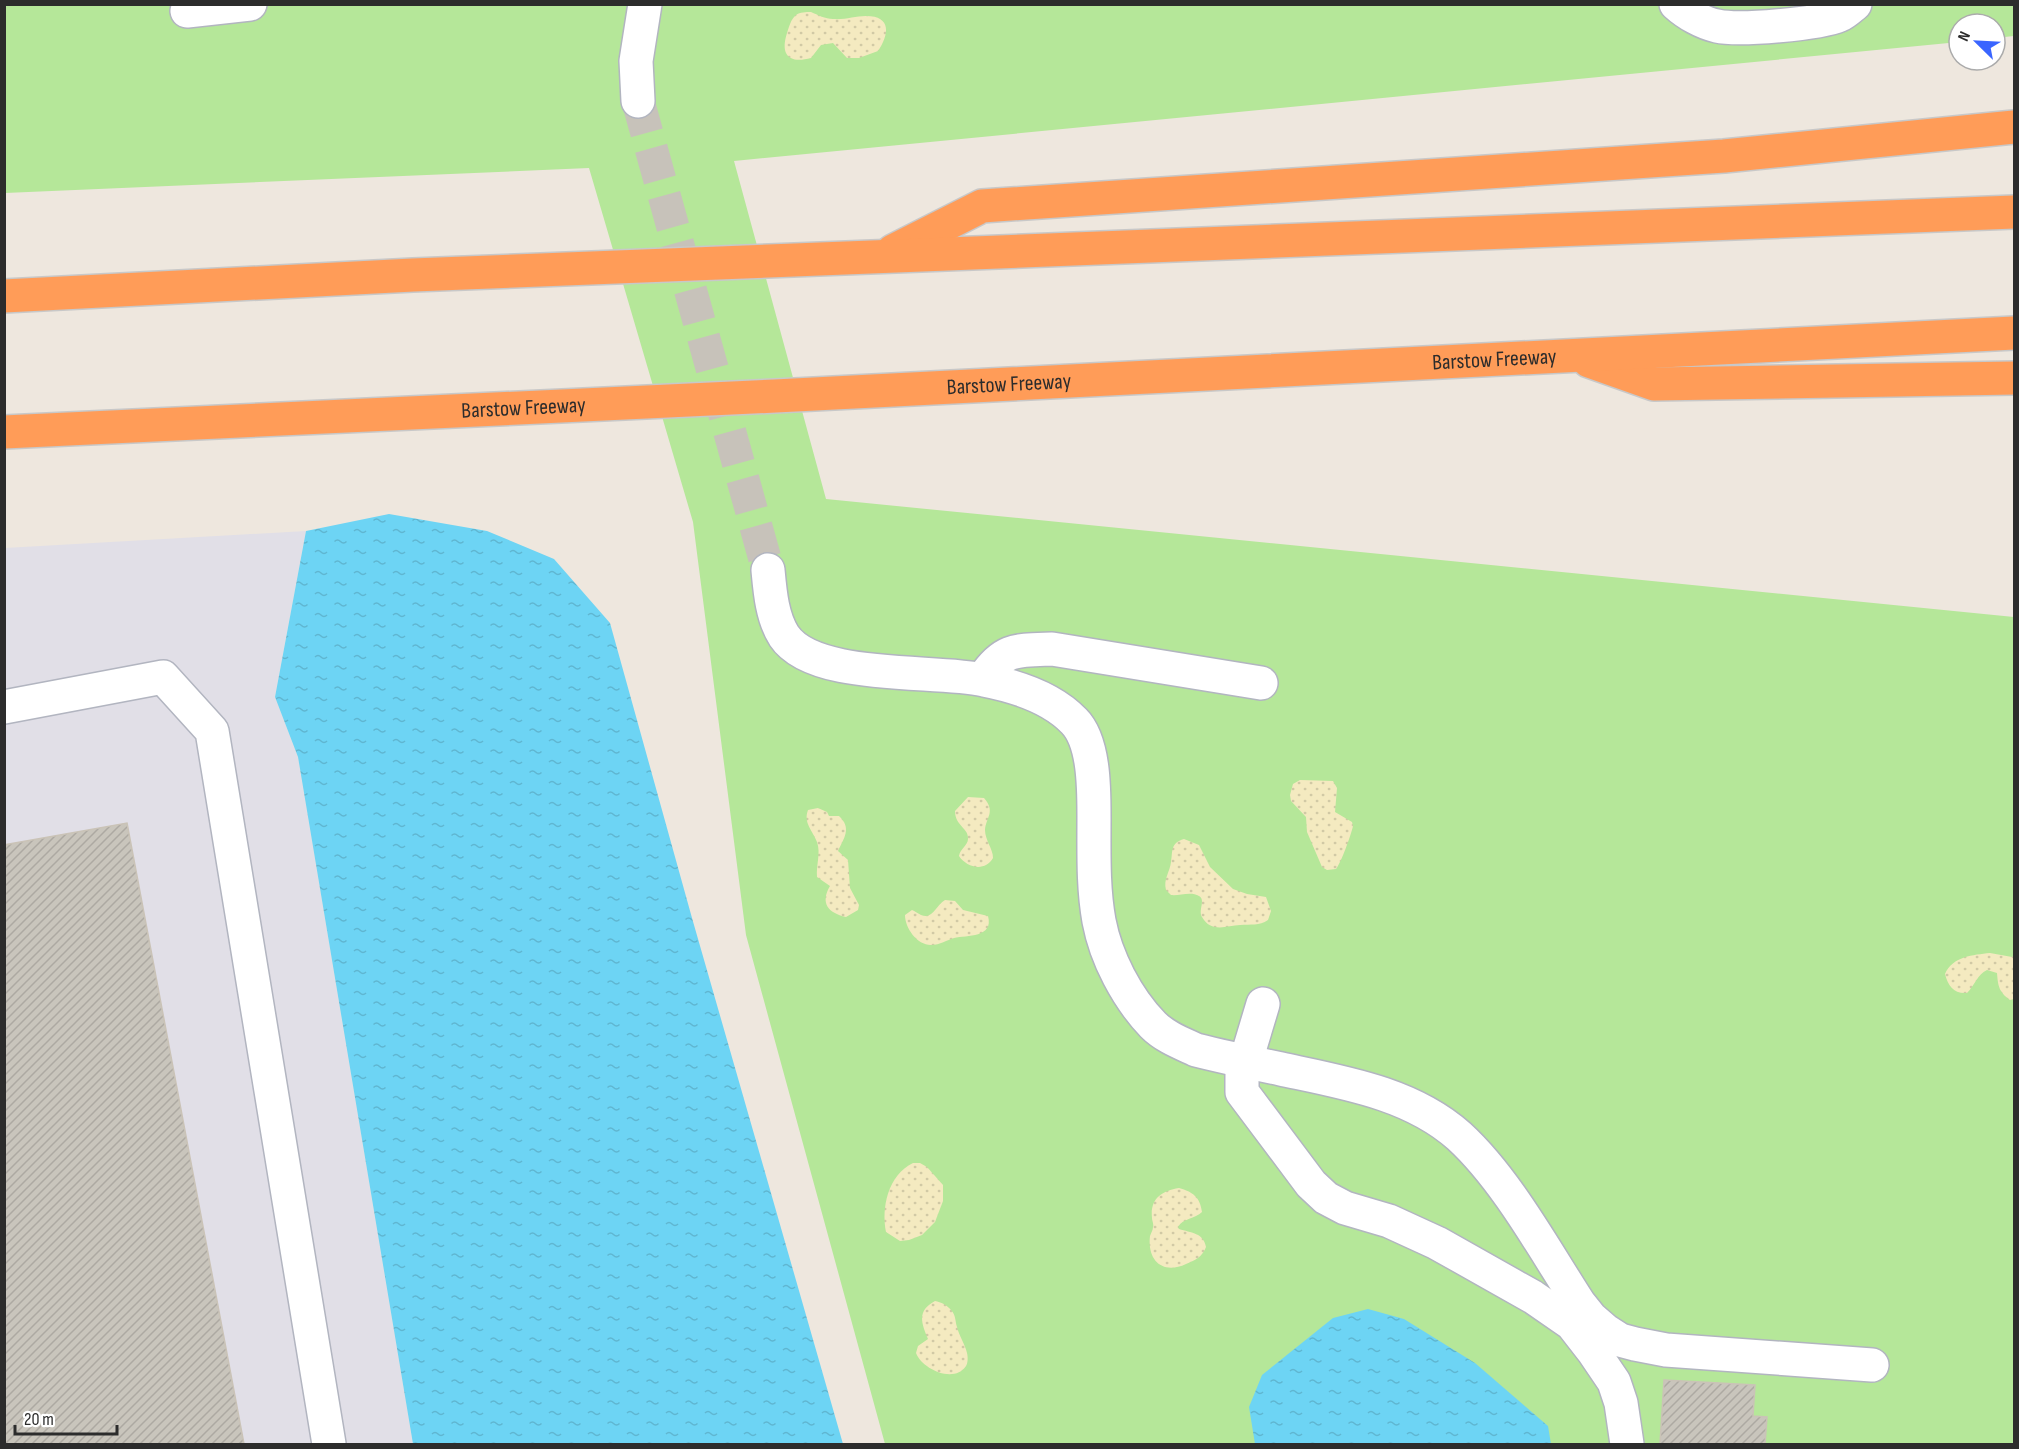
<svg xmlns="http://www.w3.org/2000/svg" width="2019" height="1449" font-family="'Sofia Sans Condensed',sans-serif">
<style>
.industrial{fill:#e1dfe7}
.grass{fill:#b5e799}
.sand{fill:url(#sand-dots)}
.water{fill:url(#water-ripples)}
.building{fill:url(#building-hatch);stroke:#cac3b7;stroke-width:1.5}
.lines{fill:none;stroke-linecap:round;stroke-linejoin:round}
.minor-tunnel{stroke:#c7c2ba;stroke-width:33;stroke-dasharray:33 16;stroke-linecap:butt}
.minor-casing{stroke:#b2b5c0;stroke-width:36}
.highway-casing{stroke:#c8c8c8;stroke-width:36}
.minor{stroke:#fff;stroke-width:33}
.highway{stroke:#ff9c58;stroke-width:33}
.labels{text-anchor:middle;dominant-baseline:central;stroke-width:6;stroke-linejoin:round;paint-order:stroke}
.street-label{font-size:22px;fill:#2c2c2c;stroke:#fff}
</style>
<defs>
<pattern id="sand-dots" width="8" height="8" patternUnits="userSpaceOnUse" patternTransform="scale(1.5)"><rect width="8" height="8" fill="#f4eac0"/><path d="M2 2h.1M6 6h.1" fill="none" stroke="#d1c9a5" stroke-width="1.8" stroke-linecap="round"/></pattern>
<pattern id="water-ripples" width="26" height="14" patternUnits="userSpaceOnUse" patternTransform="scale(1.5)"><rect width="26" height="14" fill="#6dd4f4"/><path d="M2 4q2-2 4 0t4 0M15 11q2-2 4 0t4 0" fill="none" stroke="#5fb6d1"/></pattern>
<pattern id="building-hatch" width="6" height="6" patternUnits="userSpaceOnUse" patternTransform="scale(1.5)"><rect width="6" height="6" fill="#c9c5bc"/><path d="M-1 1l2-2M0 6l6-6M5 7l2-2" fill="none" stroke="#ada9a2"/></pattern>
</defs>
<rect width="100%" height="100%" fill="#eee7de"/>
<path class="industrial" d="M306 531 275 697 298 757 413 1444H5V548Z"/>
<path class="grass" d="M4 5H2014V36L1995 38V24H1959V42L734 161 826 499 2014 617V1444H885L746 935 693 522 589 168 5 193Z"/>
<g class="sand">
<path d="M811 12C818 15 825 19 833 19 845 20 855 16 866 16 892 16 889 35 878 51L859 58H847L833 43 821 45 811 58C789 64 780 55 787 33 789 27 791 19 796 15 800 12 806 12 811 12Z"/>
<path d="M1300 780 1333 781 1337 788 1335 812 1352 822 1353 826C1351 835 1341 863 1336 869L1327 870 1322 867 1307 832 1306 817 1291 801 1290 795 1293 784Z"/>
<path d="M968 797 984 798C996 812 986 817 985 830 985 840 993 849 993 858 985 872 967 868 959 856 960 849 968 845 968 839 969 828 955 826 955 811Z"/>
<path d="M818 808 827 812 829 816H839C852 828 844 838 838 851L848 860 850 888 859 905 858 910 846 917C828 913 820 903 830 886L817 877C816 865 821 853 817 842 813 831 803 823 808 810Z"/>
<path d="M1184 839 1199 845 1210 867 1233 889 1247 894 1266 897 1271 911 1268 920C1259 926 1251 924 1240 925 1226 926 1211 933 1202 917 1198 910 1206 900 1199 896 1191 891 1179 896 1171 895L1166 890C1163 879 1170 872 1171 862 1173 851 1170 843 1184 839Z"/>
<path d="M945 900 955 901 963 910 988 916C994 938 967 935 954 938 947 940 940 945 931 945 917 945 905 928 905 915L912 910C915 911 917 913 921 915 933 920 936 905 945 900Z"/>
<path d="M1990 953 2012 957 2014 955V999L2010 1000C1999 992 1998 986 1997 973L1987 970C1977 975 1975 985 1967 993 1954 994 1948 986 1945 974 1953 956 1973 955 1990 953Z"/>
<path d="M913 1163H920L927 1167 943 1185V1201L935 1222 922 1235 909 1240 900 1241 886 1232C881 1208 888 1175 913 1163Z"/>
<path d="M1179 1188C1193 1192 1200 1197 1202 1212 1195 1219 1183 1218 1178 1227L1179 1229C1191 1233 1203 1232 1206 1247 1202 1257 1196 1260 1186 1264 1163 1275 1147 1261 1150 1236 1151 1233 1153 1230 1153 1227 1154 1224 1152 1221 1152 1218 1150 1199 1161 1191 1179 1188Z"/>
<path d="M935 1301C941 1302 947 1305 951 1310 956 1315 955 1321 957 1327 959 1336 965 1344 967 1353 968 1357 968 1363 966 1366 954 1384 922 1369 916 1353L918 1346 928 1339C922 1324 916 1311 935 1301Z"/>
</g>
<g class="water">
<path d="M389 514 487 531 554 559 610 623 692 918 843 1444H413L298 757 275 697 306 531Z"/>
<path d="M1368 1309 1404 1319 1475 1363 1548 1426 1551 1444H1255L1249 1407 1262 1375 1333 1318Z"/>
</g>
<g class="building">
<path d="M127 823 244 1444H4V845Z"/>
<path d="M1664 1380 1755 1385 1753 1416 1767 1417 1765 1444H1660Z"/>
</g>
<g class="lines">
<path class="minor-tunnel" d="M638 101 768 570"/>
<g class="minor-casing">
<g id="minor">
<path d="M1676 4C1687 14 1703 23 1717 26 1739 31 1819 24 1840 15 1845 13 1850 8 1855 4"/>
<path d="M187 11 250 4"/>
<path d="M638 101 636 61 645 4"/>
<path d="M768 570C770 592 772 617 784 636 814 681 935 669 984 680 1015 686 1051 697 1074 721 1095 742 1094 792 1094 821 1094 854 1093 888 1099 921 1106 958 1127 998 1153 1025 1165 1037 1181 1043 1196 1050 1224 1057 1252 1063 1281 1069 1342 1082 1411 1093 1459 1136 1506 1179 1544 1249 1579 1303L1591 1318 1606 1331 1620 1340 1635 1344 1666 1350 1872 1365"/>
<path d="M983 679C1003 648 1017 650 1052 649L1261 683"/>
<path d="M4 707 163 677 212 731 329 1444"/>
<path d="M1263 1004 1242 1074V1092L1311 1184 1326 1198 1345 1208 1389 1221 1437 1243 1533 1297 1572 1324 1593 1351 1614 1382 1621 1403 1627 1444"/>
</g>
</g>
<g class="highway-casing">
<g id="highway">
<path d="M893 251 982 206 1724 156 2014 127"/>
<path d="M4 296 413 275 2014 212"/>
<path d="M1589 361 1654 384 2014 378"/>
<path id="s1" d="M4 432 775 396 2014 333"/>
</g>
</g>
<use href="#minor" class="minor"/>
<use href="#highway" class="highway"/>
</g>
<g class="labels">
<g class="street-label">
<text stroke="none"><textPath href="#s1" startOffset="1492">Barstow Freeway</textPath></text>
<text stroke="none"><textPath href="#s1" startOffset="1006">Barstow Freeway</textPath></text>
<text stroke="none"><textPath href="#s1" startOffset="520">Barstow Freeway</textPath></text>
</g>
</g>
<rect width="2019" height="1449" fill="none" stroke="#2c2c2c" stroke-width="12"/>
<g transform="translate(1977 42) rotate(294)"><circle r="28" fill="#ffffff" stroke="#ababab" stroke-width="1.5"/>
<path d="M0-4.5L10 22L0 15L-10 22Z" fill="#3a65ff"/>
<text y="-9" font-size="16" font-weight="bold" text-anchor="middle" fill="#2c2c2c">N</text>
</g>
<path d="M15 1425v9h102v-9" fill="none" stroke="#2c2c2c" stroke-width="3"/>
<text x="24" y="1425" font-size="18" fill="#2c2c2c" stroke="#ffffff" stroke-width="4.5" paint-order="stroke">20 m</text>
</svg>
